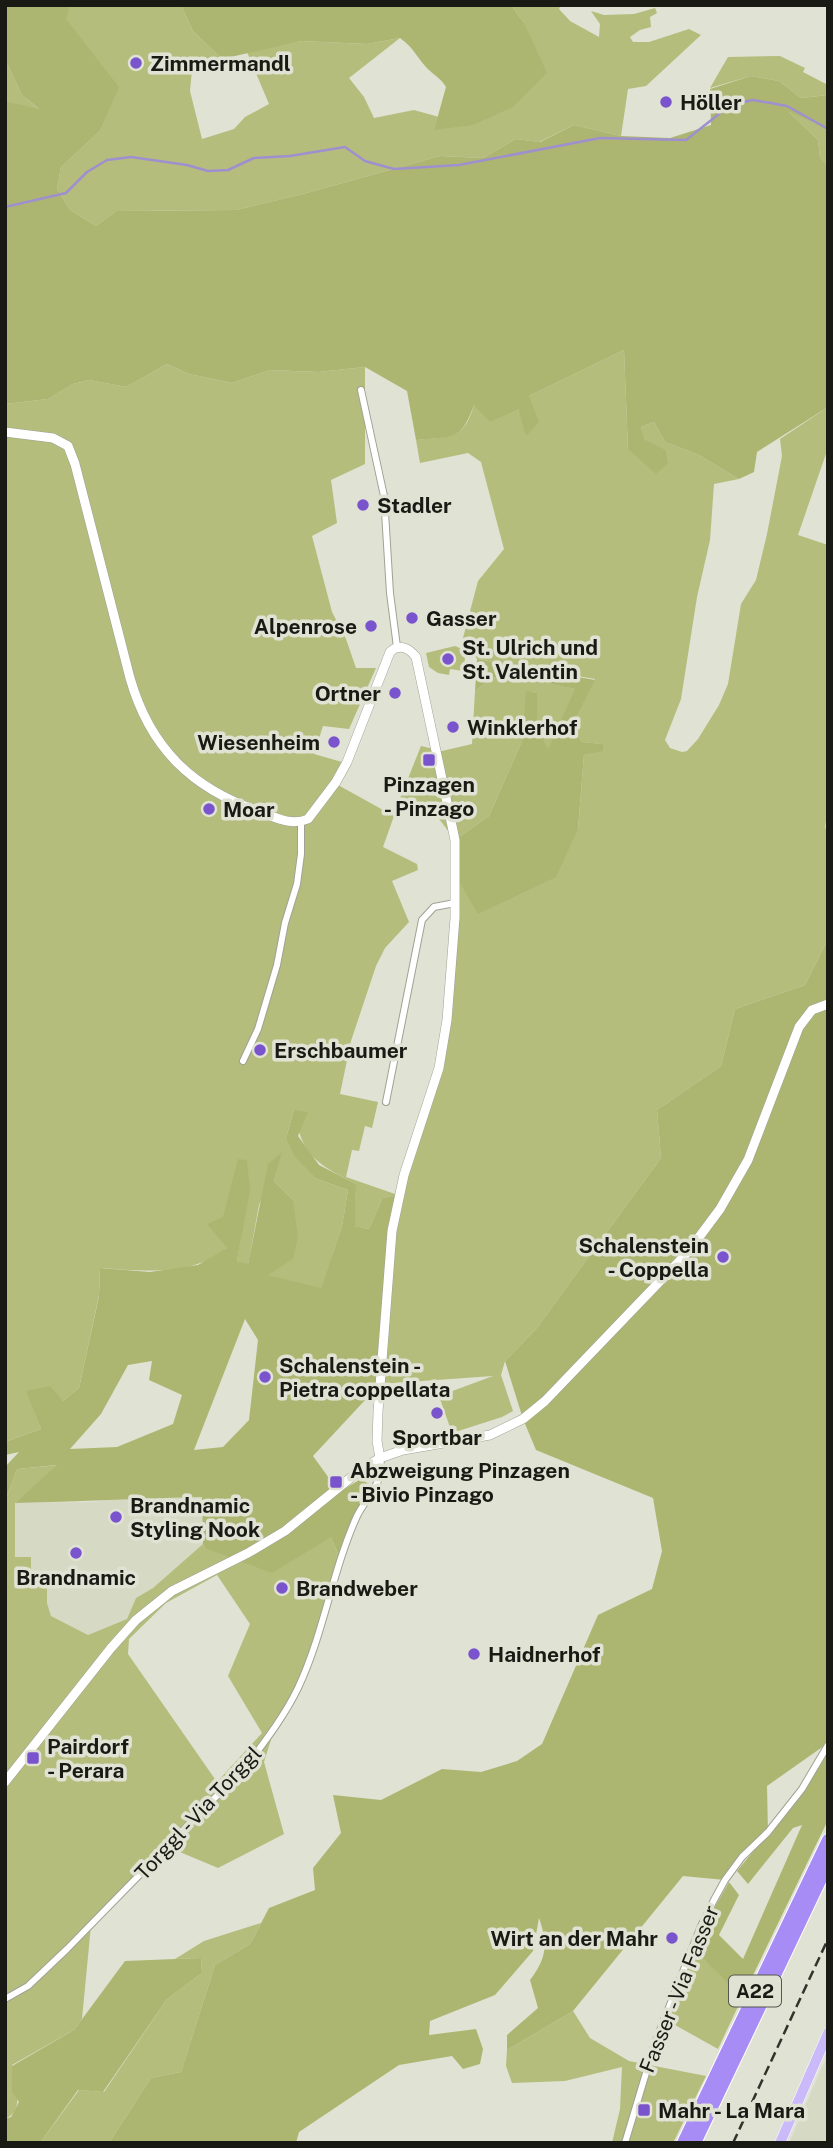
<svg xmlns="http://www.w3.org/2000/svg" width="833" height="2148" font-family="'Public Sans',sans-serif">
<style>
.built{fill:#d6dac4}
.green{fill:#b4bd7c;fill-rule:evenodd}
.forest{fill:#adb671;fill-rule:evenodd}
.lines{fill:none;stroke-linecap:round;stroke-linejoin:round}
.stream{stroke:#9e90cf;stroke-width:2.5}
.street-casing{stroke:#a0a295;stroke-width:8}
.secondary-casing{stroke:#a0a295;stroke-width:10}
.primary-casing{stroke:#fff;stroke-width:11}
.highway-casing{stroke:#fff;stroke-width:14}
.street{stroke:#fff;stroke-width:6}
.secondary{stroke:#fff;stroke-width:9}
.primary{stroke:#cbbafa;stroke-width:10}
.highway{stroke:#a88cf6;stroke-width:12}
.rail{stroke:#33332d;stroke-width:2.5;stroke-dasharray:10 5;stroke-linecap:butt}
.poi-dot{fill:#7a54cd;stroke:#e0e2d4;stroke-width:2.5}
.labels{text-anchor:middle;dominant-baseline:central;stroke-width:7;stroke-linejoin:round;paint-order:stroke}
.shield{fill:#e0e2d4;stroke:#55564e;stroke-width:2}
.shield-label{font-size:19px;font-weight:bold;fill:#1a1a15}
.poi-label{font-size:21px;font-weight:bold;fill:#1a1a15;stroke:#e0e2d4;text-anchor:start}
.street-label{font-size:21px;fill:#1a1a15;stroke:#e0e2d4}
</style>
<rect width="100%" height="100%" fill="#e0e2d4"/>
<g class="built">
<path d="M202 1497 203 1544 153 1588 136 1598 127 1619 88 1635 51 1616 47 1603V1577H30L15 1557V1503L94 1502 121 1498Z"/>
<path d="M828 2055V2143H789L822 2067Z"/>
</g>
<g class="green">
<path d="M70 5H181L193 31 222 59H193L190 91 202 139 234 129 245 117 269 104 247 52 301 41 367 44 400 38 349 78 364 97 374 118 414 110 439 117 434 129 524 23 511 5H561L559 9 570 21 599 37 600 24 591 11 604 15 634 14 655 8 657 13 650 17 651 27 640 30 630 37 633 42H649L689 29 701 35 646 86 628 89 621 136 574 125 539 142 516 139 483 158 440 156 303 194 236 210 116 211 96 226 70 210 57 189 61 167 100 131 118 87 65 19Z"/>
<path d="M780 56 805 68 803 72 828 85V95L801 98 779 81 751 76 710 88 728 57Z"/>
<path d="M5 59 22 95 41 111 5 101Z"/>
<path d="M786 109 828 129V166L820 157 818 140Z"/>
<path d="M624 350 628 449H665L645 441 641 427 654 422 665 442 697 454 739 479 714 484 710 540 697 597 681 699 665 740 670 748 682 752 687 751 698 739 719 705 728 684 741 604 756 580 767 534 782 456 780 439 828 407V448L798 535 828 545V807L825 828 828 830V939L805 985 735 1009 721 1066 657 1110 661 1158 536 1329 505 1361 501 1375 513 1411 502 1417 452 1433 439 1396 493 1376 380 1384 382 1199 369 1229 354 1226 356 1184C316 1163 302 1157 294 1110L286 1138 317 1179 348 1190 342 1226 321 1289 267 1275 293 1200 274 1181 281 1153 259 1205 248 1265 237 1261 242 1230C237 1235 233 1243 228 1247 194 1277 142 1271 100 1268L99 1295 79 1388 63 1401 27 1391 41 1429 5 1442V404L48 399 73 384 89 380 126 387 167 364 189 374 232 383 270 370 318 372 365 367V464L331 480 337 523 312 536 332 612 346 639 356 668H376L349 729 323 726 314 754 349 764 338 785 394 816 383 847 417 864 418 870 392 881 409 922 385 948 376 966 351 1041 340 1094 378 1102 372 1128 365 1126 359 1151 352 1150 346 1177 398 1195 439 1068 456 876 578 829 584 755 603 750 602 744 582 742 572 727 595 679 477 659 463 638 478 581 504 549 481 462 468 453 420 463 416 440C450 436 463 442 474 405L518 409 527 435 529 396Z"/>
<path d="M455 646 462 649 465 659 463 671 450 669 449 675 438 673 429 667 426 653Z"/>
<path d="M493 677 531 680 576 689 548 750 537 727V693L527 692 522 741 489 816 455 840 430 807 399 801 421 746 442 751 472 744 475 691Z"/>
<path d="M59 1465 15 1503V1557H31V1576L47 1577V1603L51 1616 88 1635 127 1619 136 1598 153 1588 203 1544 205 1548 331 1537 340 1558 298 1688 274 1730 264 1762 284 1834 218 1868 168 1847 91 1925 82 2019 74 2030 12 2065C15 2083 26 2110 5 2119V1501L17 1469ZM217 1575 250 1624 228 1676 262 1733 217 1782 128 1654 129 1639 166 1603Z"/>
<path d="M261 1923 250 1944 215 1965 181 2072 151 2078 109 2143H40L79 2090 104 2092 167 1999 202 1973 201 1958 175 1959 204 1941Z"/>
<path d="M694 1947 742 1998 718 2049 666 2020Z"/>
<path d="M573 2011 590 2038 629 2061 706 2076 673 2143H612L620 2109 622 2067 565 2081 512 2083 506 2066 507 2050Z"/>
</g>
<g class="forest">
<path d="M5 5H70L66 19 119 87 100 131 61 167 57 189 70 210 96 226 116 211 236 210 303 194 440 156 483 158 516 139 540 142 574 125 621 136 670 138 711 125 710 89 751 76 779 81 801 98 828 95V129L788 111 818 140 820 157 828 166V407L757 452 754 472 739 479 697 454 665 442 654 422 641 427 645 440 665 449 668 463 656 474 628 449 624 350 529 396 539 422 526 436 518 409 490 422 474 405C460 443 453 436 416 440L407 391 365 367 318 372 270 370 232 383 189 374 167 364 126 387 89 380 73 384 48 399 5 404V101L39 109 22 95 5 59Z"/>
<path d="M181 5H511L524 23 547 73 513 107 473 125 434 130 446 87C440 77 433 75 426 67 416 56 414 48 400 38L367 44 301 41 222 59 193 31Z"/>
<path d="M477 659 595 680 572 727 582 742 603 744V751L584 755 578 829 556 877 478 914 456 876 455 840 489 816 522 741 526 691 537 693V727L548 749 575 689 531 680 493 677 475 691Z"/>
<path d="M828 939V1743L767 1786 768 1832 802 1789 828 1745V1820L742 1998 701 1956 704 1926 729 1882 739 1895 719 1935 743 1959 802 1825 793 1828 748 1884 737 1871 765 1837 725 1880 683 1876 573 2011 507 2050V2035L538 2008 530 1980C547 1958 548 1944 539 1918L533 1951 495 1995 430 2021 429 2035 476 2029 483 2049 480 2064 463 2069 452 2056 399 2065 299 2132 296 2143H109L151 2078 181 2072 215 1965 250 1944 269 1908 315 1890 313 1868 341 1833 333 1795 381 1800 442 1769 481 1772 517 1761 542 1744 598 1615 652 1589 662 1551 653 1498 536 1450 523 1419 505 1361 536 1329 661 1158 657 1110 721 1066 735 1009 805 985Z"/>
<path d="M294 1110 308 1112 298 1136 319 1165 356 1184 355 1226 369 1229 382 1199 399 1195 380 1384 313 1456 339 1492 361 1479 375 1488 365 1501 340 1558 331 1537 272 1573 205 1548 203 1544 202 1497C139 1498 77 1502 15 1503L57 1465 17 1469 5 1501V1467L19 1452 5 1455V1442L41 1429 26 1391 50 1386 63 1401 79 1388 99 1296 100 1268 150 1272 198 1265 227 1248 207 1224 223 1217 238 1159 247 1160 250 1190 237 1261 248 1264 268 1164 282 1152 274 1181 293 1200 298 1237 293 1259 268 1275 321 1288 342 1226 348 1190 317 1179 295 1157 286 1138ZM245 1319 258 1340 249 1420 223 1447 194 1450ZM152 1361 149 1380 182 1395 173 1424 117 1447 70 1449 101 1414 128 1365Z"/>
<path d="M201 1958 202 1973 167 1999 103 2092 78 2090 40 2143H5V2119L11 2117 19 2102 12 2092V2066L74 2030 125 1961Z"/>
</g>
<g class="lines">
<path class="stream" d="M5 207 66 193 87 172 107 160 131 157 187 165 208 171 228 170 254 158 290 156 345 147 365 161 394 169 459 165 600 138 686 140 719 114 725 106 753 100 787 106 828 129"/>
<g class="street-casing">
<g id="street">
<path d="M361 390 384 496 390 593 397 647"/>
<path d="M243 1061 258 1029 277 965 285 923 297 884 301 854V822"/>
<path d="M386 1102 422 920 434 907 455 903"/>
<path d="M5 1999 28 1986 67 1949 248 1764C266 1740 285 1715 298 1688 324 1633 332 1571 357 1516 367 1496 385 1482 380 1458"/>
<path d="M625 2143 655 2043 701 1926 714 1900 725 1880 742 1857 768 1832 802 1789 828 1745"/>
</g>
</g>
<g class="secondary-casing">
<g id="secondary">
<path d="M5 432 53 438 68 446 75 464 130 678C150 748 192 789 261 812 276 818 292 826 308 819L336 782 347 762 390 652C399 643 409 648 416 657L455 840V918L447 1020 439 1068 404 1175 392 1231 378 1412 377 1441 380 1458"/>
<path d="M5 1782 111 1648 136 1620 172 1591 248 1553 285 1531 359 1471 380 1458 403 1450 490 1435 523 1419 545 1401 688 1252 720 1209 748 1160 799 1027 812 1010 828 1004"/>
</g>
</g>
<g class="primary-casing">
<path id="primary" d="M780 2143 828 2033"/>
</g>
<g class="highway-casing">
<g id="highway">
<path d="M683 2143 828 1840"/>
<path d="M695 2143 828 1864"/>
</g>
</g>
<use href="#street" class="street"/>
<use href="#secondary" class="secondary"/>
<use href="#primary" class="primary"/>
<use href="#highway" class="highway"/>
<path class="rail" d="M733 2143 828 1939"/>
</g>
<g class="poi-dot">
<circle cx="136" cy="63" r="7"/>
<circle cx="666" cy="102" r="7"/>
<circle cx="363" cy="505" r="7"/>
<circle cx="412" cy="618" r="7"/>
<circle cx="371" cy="626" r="7"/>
<circle cx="448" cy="659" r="7"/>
<circle cx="395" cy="693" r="7"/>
<circle cx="453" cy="727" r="7"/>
<circle cx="334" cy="742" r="7"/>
<rect x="422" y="753" width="14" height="14" rx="3.5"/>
<circle cx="209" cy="809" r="7"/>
<circle cx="260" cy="1050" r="7"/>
<circle cx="723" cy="1257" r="7"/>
<circle cx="265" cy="1377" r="7"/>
<circle cx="437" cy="1413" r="7"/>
<rect x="329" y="1475" width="14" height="14" rx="3.5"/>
<circle cx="116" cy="1517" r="7"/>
<circle cx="76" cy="1553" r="7"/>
<circle cx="282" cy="1588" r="7"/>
<circle cx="474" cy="1654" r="7"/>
<rect x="26" y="1751" width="14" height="14" rx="3.5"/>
<circle cx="672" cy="1938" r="7"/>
<rect x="637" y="2103" width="14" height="14" rx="3.5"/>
</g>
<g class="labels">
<rect class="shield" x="729" y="1975.5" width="52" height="31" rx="5"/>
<g class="shield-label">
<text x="755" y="1991">A22</text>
</g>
<g class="poi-label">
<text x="150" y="63">Zimmermandl</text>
<text x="680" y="102">Höller</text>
<text x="377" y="505">Stadler</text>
<text x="426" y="618">Gasser</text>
<text x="357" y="626" text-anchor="end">Alpenrose</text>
<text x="462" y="647">St. Ulrich und<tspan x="462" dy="24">St. Valentin</tspan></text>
<text x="381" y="693" text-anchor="end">Ortner</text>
<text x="467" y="727">Winklerhof</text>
<text x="320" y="742" text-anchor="end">Wiesenheim</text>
<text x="429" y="784" text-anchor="middle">Pinzagen<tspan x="429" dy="24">- Pinzago</tspan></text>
<text x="223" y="809">Moar</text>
<text x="274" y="1050">Erschbaumer</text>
<text x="709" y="1245" text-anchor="end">Schalenstein<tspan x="709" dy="24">- Coppella</tspan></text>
<text x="279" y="1365">Schalenstein -<tspan x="279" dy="24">Pietra coppellata</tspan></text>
<text x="437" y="1437" text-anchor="middle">Sportbar</text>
<text x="350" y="1470">Abzweigung Pinzagen<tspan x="350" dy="24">- Bivio Pinzago</tspan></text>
<text x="130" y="1505">Brandnamic<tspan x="130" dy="24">Styling Nook</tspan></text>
<text x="76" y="1577" text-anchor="middle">Brandnamic</text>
<text x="296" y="1588">Brandweber</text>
<text x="488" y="1654">Haidnerhof</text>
<text x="47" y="1746">Pairdorf<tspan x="47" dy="24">- Perara</tspan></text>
<text x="658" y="1938" text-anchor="end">Wirt an der Mahr</text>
<text x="658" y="2110">Mahr - La Mara</text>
</g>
<g class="street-label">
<text transform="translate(198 1813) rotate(-47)">Torggl - Via Torggl</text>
<text transform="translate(679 1989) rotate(-68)">Fasser - Via Fasser</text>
</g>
</g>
<rect width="833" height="2148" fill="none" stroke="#1a1a15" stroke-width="14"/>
</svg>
